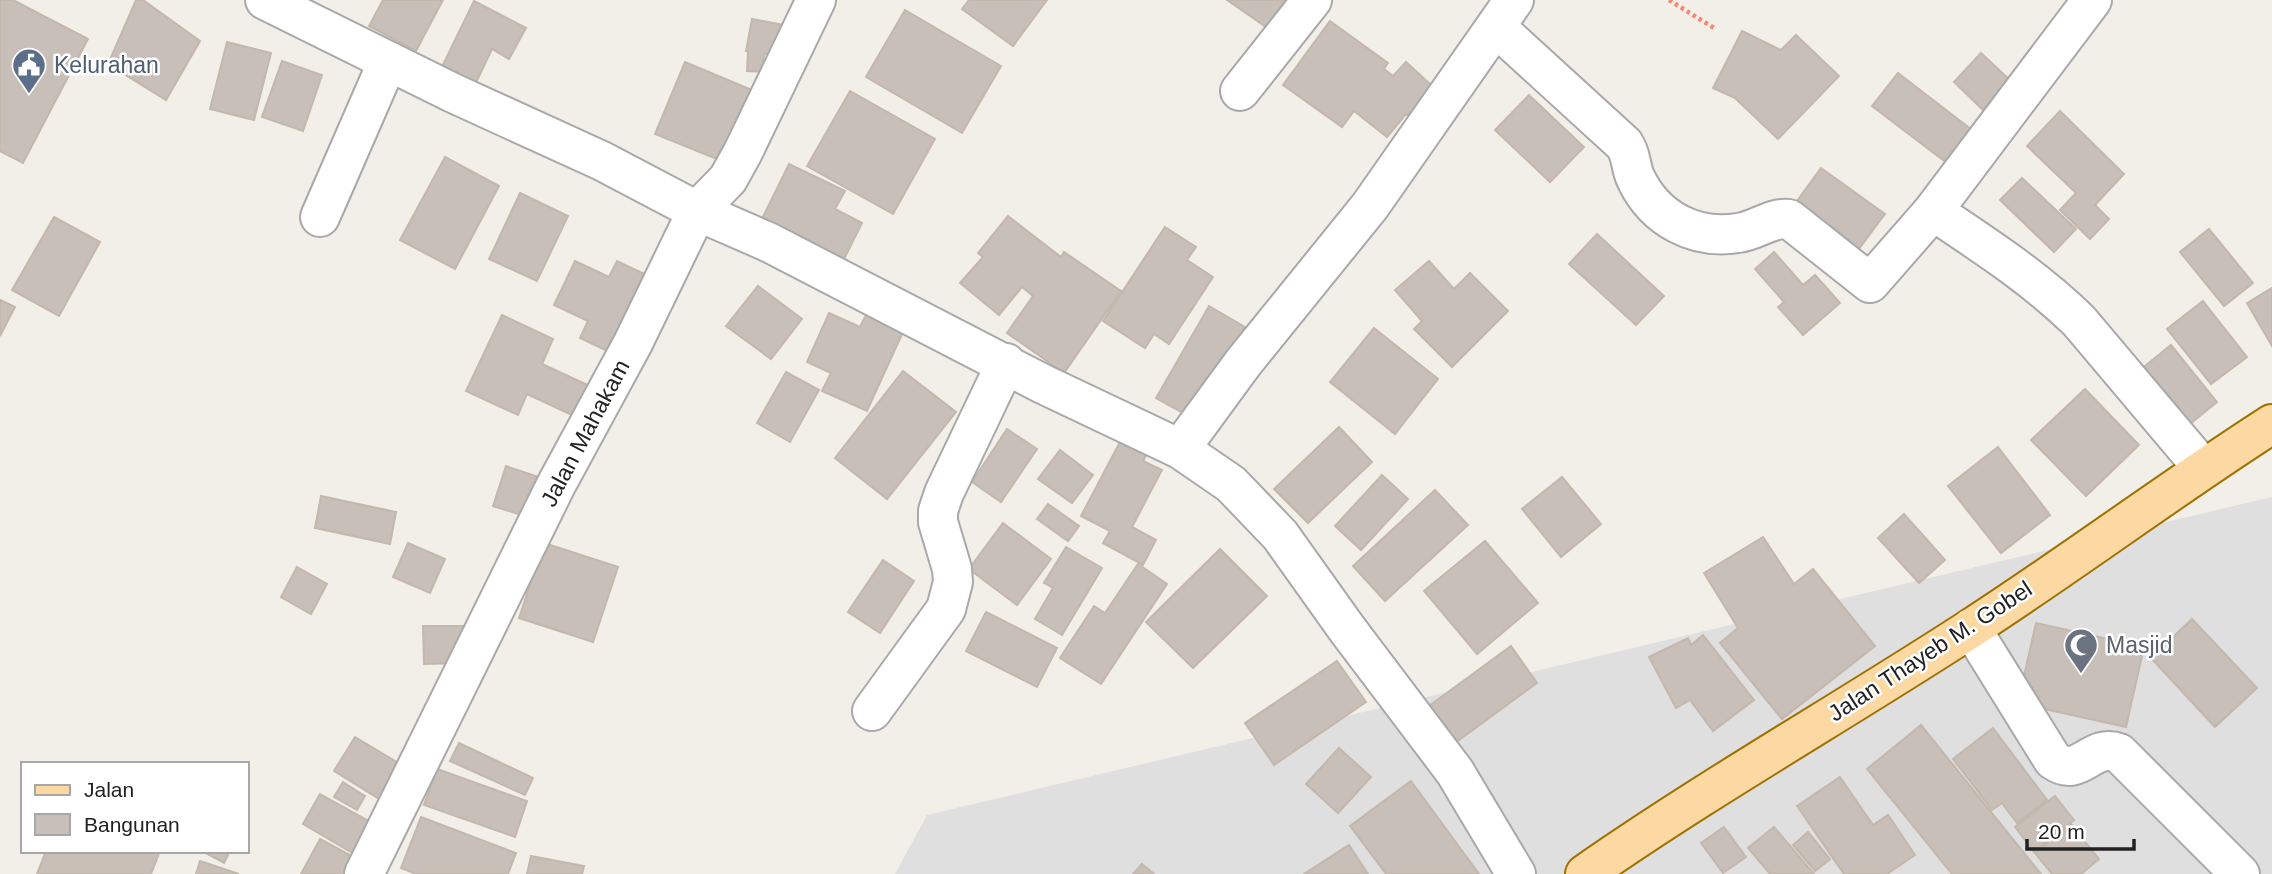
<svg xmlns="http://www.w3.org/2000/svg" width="2272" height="874" font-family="Helvetica,sans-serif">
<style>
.residential{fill:#e0dfdf}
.building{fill:#c7bfb8;stroke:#c4b7ab;stroke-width:2}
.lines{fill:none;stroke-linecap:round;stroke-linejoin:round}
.minor-casing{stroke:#a9a9a9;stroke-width:42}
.major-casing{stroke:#9f7100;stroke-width:42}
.path{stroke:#fa8571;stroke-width:4.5;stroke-dasharray:3.5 3.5;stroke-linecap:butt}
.minor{stroke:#fff;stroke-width:38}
.major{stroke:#fcd9a3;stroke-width:38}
.labels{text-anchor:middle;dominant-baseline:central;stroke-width:5;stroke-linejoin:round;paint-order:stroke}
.service-label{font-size:23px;fill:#4e5e75;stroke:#fff;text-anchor:start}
.street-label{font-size:23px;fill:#222;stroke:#fff}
.worship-label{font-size:23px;fill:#5b616d;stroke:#fff;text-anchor:start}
</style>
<rect width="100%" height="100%" fill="#f2efe9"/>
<path class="residential" d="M2272 497V874H895L927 815Z"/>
<g class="building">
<path d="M0 0H13L88 39 23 163 0 151Z"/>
<path d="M136 0H143L200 41 166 100 108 64Z"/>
<path d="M383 0H443L416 51 369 26Z"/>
<path d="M969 0H1047L1013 46 962 9Z"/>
<path d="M1227 0H1290L1269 29Z"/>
<path d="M474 1 526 28 509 59 492 49 472 91 438 75Z"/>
<path d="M905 10 1001 66 962 133 866 77Z"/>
<path d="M752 19 789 26 784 57 764 54 763 72 747 71 748 51H746Z"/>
<path d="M1330 21 1388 63 1384 69 1393 76 1406 62 1443 96 1417 124 1406 114 1387 137 1354 111 1342 127 1283 85Z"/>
<path d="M1742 31 1781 50 1796 35 1839 76 1778 139 1735 98 1713 88Z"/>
<path d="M227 42 271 53 254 120 210 109Z"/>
<path d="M1981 53 2011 81 1983 110 1954 82Z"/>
<path d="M282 61 322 75 303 131 262 117Z"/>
<path d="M685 62 764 95 734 166 655 134Z"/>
<path d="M1898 73 1972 130 1947 163 1872 106Z"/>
<path d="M850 91 935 139 893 214 807 166Z"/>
<path d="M1529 95 1584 147 1550 182 1495 130Z"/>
<path d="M2060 111 2124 174 2095 205 2109 219 2090 239 2060 210 2076 193 2027 146Z"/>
<path d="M445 157 499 186 455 269 400 240Z"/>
<path d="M789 164 845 191 835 209 862 223 837 273 755 233Z"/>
<path d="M1821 168 1885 214 1855 254 1792 208Z"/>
<path d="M2022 178 2076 229 2054 252 2000 200Z"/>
<path d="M520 193 568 216 537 281 489 259Z"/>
<path d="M1008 216 1061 257 1064 252 1121 291 1064 373 1007 333 1033 296 1022 287 999 315 960 283 983 257 978 253Z"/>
<path d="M54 217 100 242 59 316 12 290Z"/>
<path d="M1165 227 1196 247 1187 260 1213 277 1169 344 1154 334 1145 348 1103 321Z"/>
<path d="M2209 229 2253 283 2224 306 2180 252Z"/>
<path d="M1597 234 1664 296 1636 325 1569 264Z"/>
<path d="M1774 252 1803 285 1815 275 1840 303 1803 335 1778 307 1784 302 1755 269Z"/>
<path d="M575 261 609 277 617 261 657 280 620 357 580 338 588 321 554 305Z"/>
<path d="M1429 261 1454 289 1470 273 1508 311 1452 367 1414 329 1422 321 1395 290Z"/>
<path d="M758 286 802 319 771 359 726 326Z"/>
<path d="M2272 288V346L2247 303Z"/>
<path d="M0 300 15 307 0 336Z"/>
<path d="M2203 301 2247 357 2211 384 2167 329Z"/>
<path d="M1209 306 1245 327 1192 418 1156 398Z"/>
<path d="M829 313 860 327 866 315 903 332 867 411 822 391 831 373 807 362Z"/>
<path d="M502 315 553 339 542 364 594 388 574 416 527 394 518 415 466 391Z"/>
<path d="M1374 328 1438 379 1395 434 1330 382Z"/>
<path d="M2171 345 2217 402 2185 428 2139 371Z"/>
<path d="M903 371 956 412 887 499 835 458Z"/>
<path d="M786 372 819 390 790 442 757 423Z"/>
<path d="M2085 389 2139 445 2086 496 2031 440Z"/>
<path d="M1339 427 1372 462 1308 523 1274 489Z"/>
<path d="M1007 429 1037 449 1001 502 972 482Z"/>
<path d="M1122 438 1148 452 1143 461 1162 470 1132 527 1156 540 1143 565 1103 543 1110 531 1081 516Z"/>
<path d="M1998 447 2050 515 2001 553 1948 486Z"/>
<path d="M1060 450 1093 475 1072 503 1038 479Z"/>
<path d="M506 466 547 480 534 519 493 506Z"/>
<path d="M1382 475 1408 499 1361 550 1335 526Z"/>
<path d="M1562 477 1601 524 1561 557 1522 509Z"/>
<path d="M1435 490 1468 525 1385 601 1353 566Z"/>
<path d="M321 496 396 512 390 544 315 528Z"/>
<path d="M1048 504 1079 526 1068 541 1037 519Z"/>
<path d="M1904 514 1945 560 1919 583 1878 538Z"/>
<path d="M1003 523 1051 559 1017 605 969 569Z"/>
<path d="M1763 537 1794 584 1813 569 1875 646 1782 719 1720 643 1738 628 1704 573Z"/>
<path d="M1485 541 1538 603 1477 654 1424 591Z"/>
<path d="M408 543 445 559 430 593 393 577Z"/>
<path d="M544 543 618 567 593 642 519 618Z"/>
<path d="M1066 547 1102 568 1062 635 1035 619 1053 588 1044 583Z"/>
<path d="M1220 549 1267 596 1193 668 1146 622Z"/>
<path d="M883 560 914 581 880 633 848 612Z"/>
<path d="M1138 564 1167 584 1101 684 1060 658 1094 606 1105 613Z"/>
<path d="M297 567 327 584 311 614 281 597Z"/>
<path d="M986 612 1057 648 1037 687 966 651Z"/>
<path d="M2192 619 2257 688 2215 727 2151 658Z"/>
<path d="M2036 623 2144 647 2126 727 2018 703Z"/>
<path d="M423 626H463L464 663 424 664Z"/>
<path d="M1703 635 1754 700 1713 731 1690 700 1676 708 1649 657 1688 638 1691 645Z"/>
<path d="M1511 646 1537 683 1452 745 1425 709Z"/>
<path d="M1337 661 1366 702 1274 765 1245 723Z"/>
<path d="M1921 725 2041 874H1952L1867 769Z"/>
<path d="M1993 728 2047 800 2017 823 2002 803 1992 810 1953 759Z"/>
<path d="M355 737 410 770 389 805 334 771Z"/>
<path d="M459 743 533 778 525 795 450 761Z"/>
<path d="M1339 748 1371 777 1338 813 1306 784Z"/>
<path d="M437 769 527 801 515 837 424 805Z"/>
<path d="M1840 777 1873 825 1888 815 1915 855 1887 874H1844L1797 806Z"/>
<path d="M1411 781 1479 874H1386L1350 826Z"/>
<path d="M343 782 365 796 357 810 334 797Z"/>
<path d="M320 794 372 823 354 854 303 824Z"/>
<path d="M2055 796 2074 820 2034 852 2015 827Z"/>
<path d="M421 817 516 853 508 874H416L401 868Z"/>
<path d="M2071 824 2099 859 2081 874H2052L2035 853Z"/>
<path d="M1724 827 1746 857 1723 873 1701 843Z"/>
<path d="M1774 827 1814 874H1770L1748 848Z"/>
<path d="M1808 832 1830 859 1815 871 1793 845Z"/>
<path d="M320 839 355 858 346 874H301Z"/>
<path d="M1349 845 1368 874H1304Z"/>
<path d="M46 851H160L151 874H37Z"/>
<path d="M202 851H230L224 863Z"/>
<path d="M531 856 584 866 582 874H527Z"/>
<path d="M200 861 239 874H196Z"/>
<path d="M1142 864 1154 874H1133Z"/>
</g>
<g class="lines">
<g class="minor-casing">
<g id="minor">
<path d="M265 0 453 93 602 161 697 211 768 242 1043 384 1180 449 1231 484 1280 535 1347 629 1455 772 1516 874"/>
<path d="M1497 28 1624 144C1632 155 1630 167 1636 179 1655 219 1695 240 1738 233 1756 231 1771 217 1789 219L1870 283 1933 211 2092 0"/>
<path d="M1240 91 1312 0"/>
<path d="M1933 211C1984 245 2035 278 2079 321L2203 468"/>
<path d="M320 217 388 61"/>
<path d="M1180 449 1243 363 1370 206 1514 0"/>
<path d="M1971 628 2053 760C2081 780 2090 742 2119 753L2240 874"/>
<path d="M872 711 946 609 953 582 952 569 938 522V511L944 493 1006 363"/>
<path d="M364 874 556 485 633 343 697 211 728 179 743 152 816 0"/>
</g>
</g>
<g class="major-casing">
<path id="major" d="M1585 874C1710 787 1842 712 1970 629 2072 563 2169 490 2272 424"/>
</g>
<path class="path" d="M1669 0 1714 28"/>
<use href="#minor" class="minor"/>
<use href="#major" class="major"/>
</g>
<defs>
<g id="civic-pin" transform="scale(1.75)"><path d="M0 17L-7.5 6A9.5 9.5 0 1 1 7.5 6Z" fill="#5c6f8a" stroke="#fff"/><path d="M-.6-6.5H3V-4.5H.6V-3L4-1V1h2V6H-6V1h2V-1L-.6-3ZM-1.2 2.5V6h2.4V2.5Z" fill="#fff"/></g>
<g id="mosque-pin" transform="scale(1.75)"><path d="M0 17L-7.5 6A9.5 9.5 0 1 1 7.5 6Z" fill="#6b7280" stroke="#fff"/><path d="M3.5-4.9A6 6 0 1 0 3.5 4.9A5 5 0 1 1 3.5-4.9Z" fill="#fff"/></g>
</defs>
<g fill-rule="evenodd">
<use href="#civic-pin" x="29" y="65"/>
<use href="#mosque-pin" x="2081" y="645"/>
</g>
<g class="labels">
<g class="service-label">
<text x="54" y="65">Kelurahan</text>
</g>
<g class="street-label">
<text transform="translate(585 433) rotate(-62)">Jalan Mahakam</text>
<text transform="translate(1930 651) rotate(-33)">Jalan Thayeb M. Gobel</text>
</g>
<g class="worship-label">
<text x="2106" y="645">Masjid</text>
</g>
</g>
<rect x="21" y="762" width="228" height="91" fill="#ffffff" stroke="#a7a7a7" stroke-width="2"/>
<rect x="35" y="785" width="35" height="10" fill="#fcd9a3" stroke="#a7a7a7" stroke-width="2"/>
<text x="84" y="797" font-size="21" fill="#222222">Jalan</text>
<rect x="35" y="814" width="35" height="21" fill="#c7bfb8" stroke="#a7a7a7" stroke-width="2"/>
<text x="84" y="832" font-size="21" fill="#222222">Bangunan</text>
<path d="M2027 839v10h107v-10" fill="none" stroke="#222222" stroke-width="3.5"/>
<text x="2038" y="839" font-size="21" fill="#222222" stroke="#ffffff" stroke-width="5" paint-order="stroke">20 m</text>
</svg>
